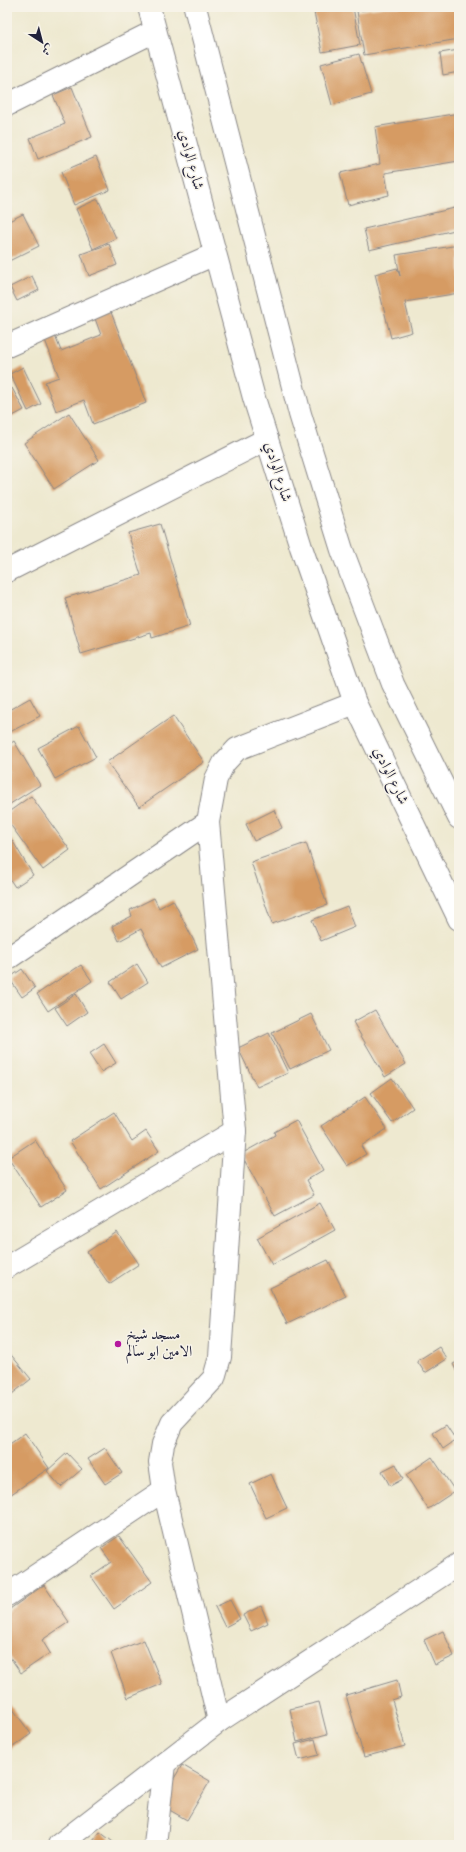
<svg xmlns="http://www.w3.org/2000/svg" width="466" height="1852" font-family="'Sorts Mill Goudy',Amiri,serif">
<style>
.building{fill:#d69b64}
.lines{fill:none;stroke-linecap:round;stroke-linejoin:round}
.minor-casing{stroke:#888686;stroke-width:24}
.major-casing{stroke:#888686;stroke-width:24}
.minor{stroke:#fff;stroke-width:22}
.major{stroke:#fff;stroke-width:22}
.poi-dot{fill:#b5179e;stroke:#f7f3e8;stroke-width:1.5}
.labels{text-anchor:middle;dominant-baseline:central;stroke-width:3;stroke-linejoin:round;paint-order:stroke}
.street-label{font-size:15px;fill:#22223b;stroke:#f7f3e8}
.poi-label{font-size:15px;fill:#22223b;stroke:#f7f3e8;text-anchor:start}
</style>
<rect width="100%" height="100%" fill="#f7f3e8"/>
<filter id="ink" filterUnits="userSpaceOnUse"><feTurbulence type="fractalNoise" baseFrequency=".025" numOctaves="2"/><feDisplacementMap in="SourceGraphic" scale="8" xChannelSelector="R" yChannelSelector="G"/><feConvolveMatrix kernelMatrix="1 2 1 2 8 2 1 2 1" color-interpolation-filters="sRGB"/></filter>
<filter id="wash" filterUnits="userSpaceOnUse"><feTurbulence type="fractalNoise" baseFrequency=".012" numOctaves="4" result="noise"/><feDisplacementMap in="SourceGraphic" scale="16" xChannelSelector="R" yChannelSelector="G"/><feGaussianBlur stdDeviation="0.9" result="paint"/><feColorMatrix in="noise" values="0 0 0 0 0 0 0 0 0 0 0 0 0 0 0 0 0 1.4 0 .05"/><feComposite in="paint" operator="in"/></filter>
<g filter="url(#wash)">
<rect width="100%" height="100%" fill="#eee9d0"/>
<g id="blocks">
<g class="building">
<path d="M313 7H353L360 45 322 52Z"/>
<path d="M385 7H459V39L364 55 357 11Z"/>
<path d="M459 50V72L443 75 440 53Z"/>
<path d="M359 54 371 94 332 105 321 64Z"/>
<path d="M72 87 92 137 38 159 30 138 65 124 53 95Z"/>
<path d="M459 113V161L385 173 389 195 348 205 340 173 380 164 375 127Z"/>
<path d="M96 157 110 190 74 205 61 172Z"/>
<path d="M98 199 116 238 93 249 76 209Z"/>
<path d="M459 207V229L369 250 364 229Z"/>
<path d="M23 214 39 246 7 262V222Z"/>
<path d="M109 244 117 265 89 276 81 254Z"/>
<path d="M459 245V293L405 302 412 332 391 338 375 274 397 268 400 276 396 255Z"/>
<path d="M32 276 39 290 17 301 10 287Z"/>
<path d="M109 307 146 403 93 424 84 400 56 411 45 382 59 377 42 332 52 328 61 351 101 335 93 313Z"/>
<path d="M23 367 41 404 28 411 10 374Z"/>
<path d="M12 388 24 410 7 419V391Z"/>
<path d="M69 413 99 460 54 489 24 443Z"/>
<path d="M160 524 190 626 152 638 151 633 81 654 65 598 141 575 128 533Z"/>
<path d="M30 698 40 716 10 732 7 726V711Z"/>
<path d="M173 716 204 762 139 807 107 762Z"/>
<path d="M79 726 96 757 55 779 38 748Z"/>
<path d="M14 741 40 785 7 806V776L10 773 7 768V746Z"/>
<path d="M31 796 70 850 43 870 7 820V813Z"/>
<path d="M274 810 282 828 254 841 246 824Z"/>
<path d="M12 840 33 875 15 887 7 875V843Z"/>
<path d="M306 843 327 905 272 924 251 862Z"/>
<path d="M154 898 159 908 173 900 198 949 161 968 141 929 119 941 112 926 132 916 130 910Z"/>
<path d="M347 906 355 927 321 941 312 920Z"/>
<path d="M137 964 148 982 121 999 110 982Z"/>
<path d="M81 965 92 981 48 1011 37 994Z"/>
<path d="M22 969 35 988 22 997 9 978Z"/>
<path d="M76 994 87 1012 67 1026 55 1008Z"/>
<path d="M375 1010 406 1064 385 1077 353 1022Z"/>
<path d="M311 1014 329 1050 290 1069 272 1033Z"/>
<path d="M269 1033 288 1073 257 1087 238 1048Z"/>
<path d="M104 1044 116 1063 101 1072 89 1054Z"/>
<path d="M392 1078 413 1108 392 1123 371 1093Z"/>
<path d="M365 1097 387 1129 361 1146 366 1154 347 1166 321 1126Z"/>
<path d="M114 1112 132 1141 146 1131 159 1151 101 1189 70 1141Z"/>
<path d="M296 1120 323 1170 306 1180 314 1195 275 1216 241 1154 275 1135 274 1132Z"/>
<path d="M35 1140 67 1190 41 1207 8 1158Z"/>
<path d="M320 1203 335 1230 272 1265 257 1238Z"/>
<path d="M117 1232 139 1264 109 1284 87 1252Z"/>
<path d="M328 1260 346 1296 287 1324 270 1288Z"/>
<path d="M439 1347 447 1359 425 1373 417 1361Z"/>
<path d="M7 1350 31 1379 7 1398Z"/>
<path d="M459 1361V1377L453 1364Z"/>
<path d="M446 1425 456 1440 443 1449 433 1433Z"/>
<path d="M25 1433 49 1468 7 1497V1446Z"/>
<path d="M105 1448 122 1473 105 1484 88 1459Z"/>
<path d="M67 1453 82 1469 61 1487 47 1471Z"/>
<path d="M432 1457 455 1491 428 1509 406 1475Z"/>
<path d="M396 1464 403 1479 390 1486 382 1471Z"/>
<path d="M271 1474 287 1508 266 1518 250 1484Z"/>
<path d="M119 1536 152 1582 114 1609 91 1576 111 1562 101 1548Z"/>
<path d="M44 1585 69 1622 42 1640 50 1653 21 1673 7 1653V1611Z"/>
<path d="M230 1600 240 1619 225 1627 215 1607Z"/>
<path d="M261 1606 268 1623 251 1631 243 1615Z"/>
<path d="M443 1631 454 1656 435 1665 424 1640Z"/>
<path d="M144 1640 162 1684 128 1698 111 1653Z"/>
<path d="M397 1680 401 1697 392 1700 405 1746 364 1757 346 1695Z"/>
<path d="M319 1702 327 1734 297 1742 290 1709Z"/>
<path d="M10 1705 31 1734 7 1751V1707Z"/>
<path d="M315 1739 319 1755 299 1760 295 1744Z"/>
<path d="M182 1765 210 1781 187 1820 159 1804Z"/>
<path d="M100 1832 117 1845H90Z"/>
</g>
</g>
</g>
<g filter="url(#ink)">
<use href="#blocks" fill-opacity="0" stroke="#888686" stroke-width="1"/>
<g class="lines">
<g class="minor-casing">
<g id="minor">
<path d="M7 105 155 31"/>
<path d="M7 346 215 254"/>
<path d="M7 571 267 439"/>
<path d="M208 822 235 1131 220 1357 214 1378 172 1423 163 1444 160 1462 164 1490 219 1721"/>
<path d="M7 959 208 822 216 779 224 763 237 749 355 703"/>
<path d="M7 1267 235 1131"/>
<path d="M7 1595 164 1490"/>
<path d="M59 1845 219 1721 459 1564"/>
<path d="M155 1845 164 1764"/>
</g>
</g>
<g class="major-casing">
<g id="major">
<path d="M149 7 254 398 301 547 355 703 459 919"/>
<path d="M195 7 300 414 342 550 393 684 459 818"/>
</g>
</g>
<use href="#minor" class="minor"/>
<use href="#major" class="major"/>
</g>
</g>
<circle class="poi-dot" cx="118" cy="1344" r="4"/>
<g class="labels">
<g class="street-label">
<text transform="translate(190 160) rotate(75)">شارع الوادي</text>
<text transform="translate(277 472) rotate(73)">شارع الوادي</text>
<text transform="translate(390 776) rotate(64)">شارع الوادي</text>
</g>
<g class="poi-label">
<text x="126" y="1335">مسجد شيخ<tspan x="126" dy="17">الامين ابو سالم</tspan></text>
</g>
</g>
<rect width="466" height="1852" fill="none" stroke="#f7f3e8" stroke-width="24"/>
<g transform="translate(42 42) rotate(144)" stroke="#f7f3e8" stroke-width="3" paint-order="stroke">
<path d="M0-3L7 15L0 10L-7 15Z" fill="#22223b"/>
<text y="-6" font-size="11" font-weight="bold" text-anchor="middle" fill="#22223b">ش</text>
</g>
</svg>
